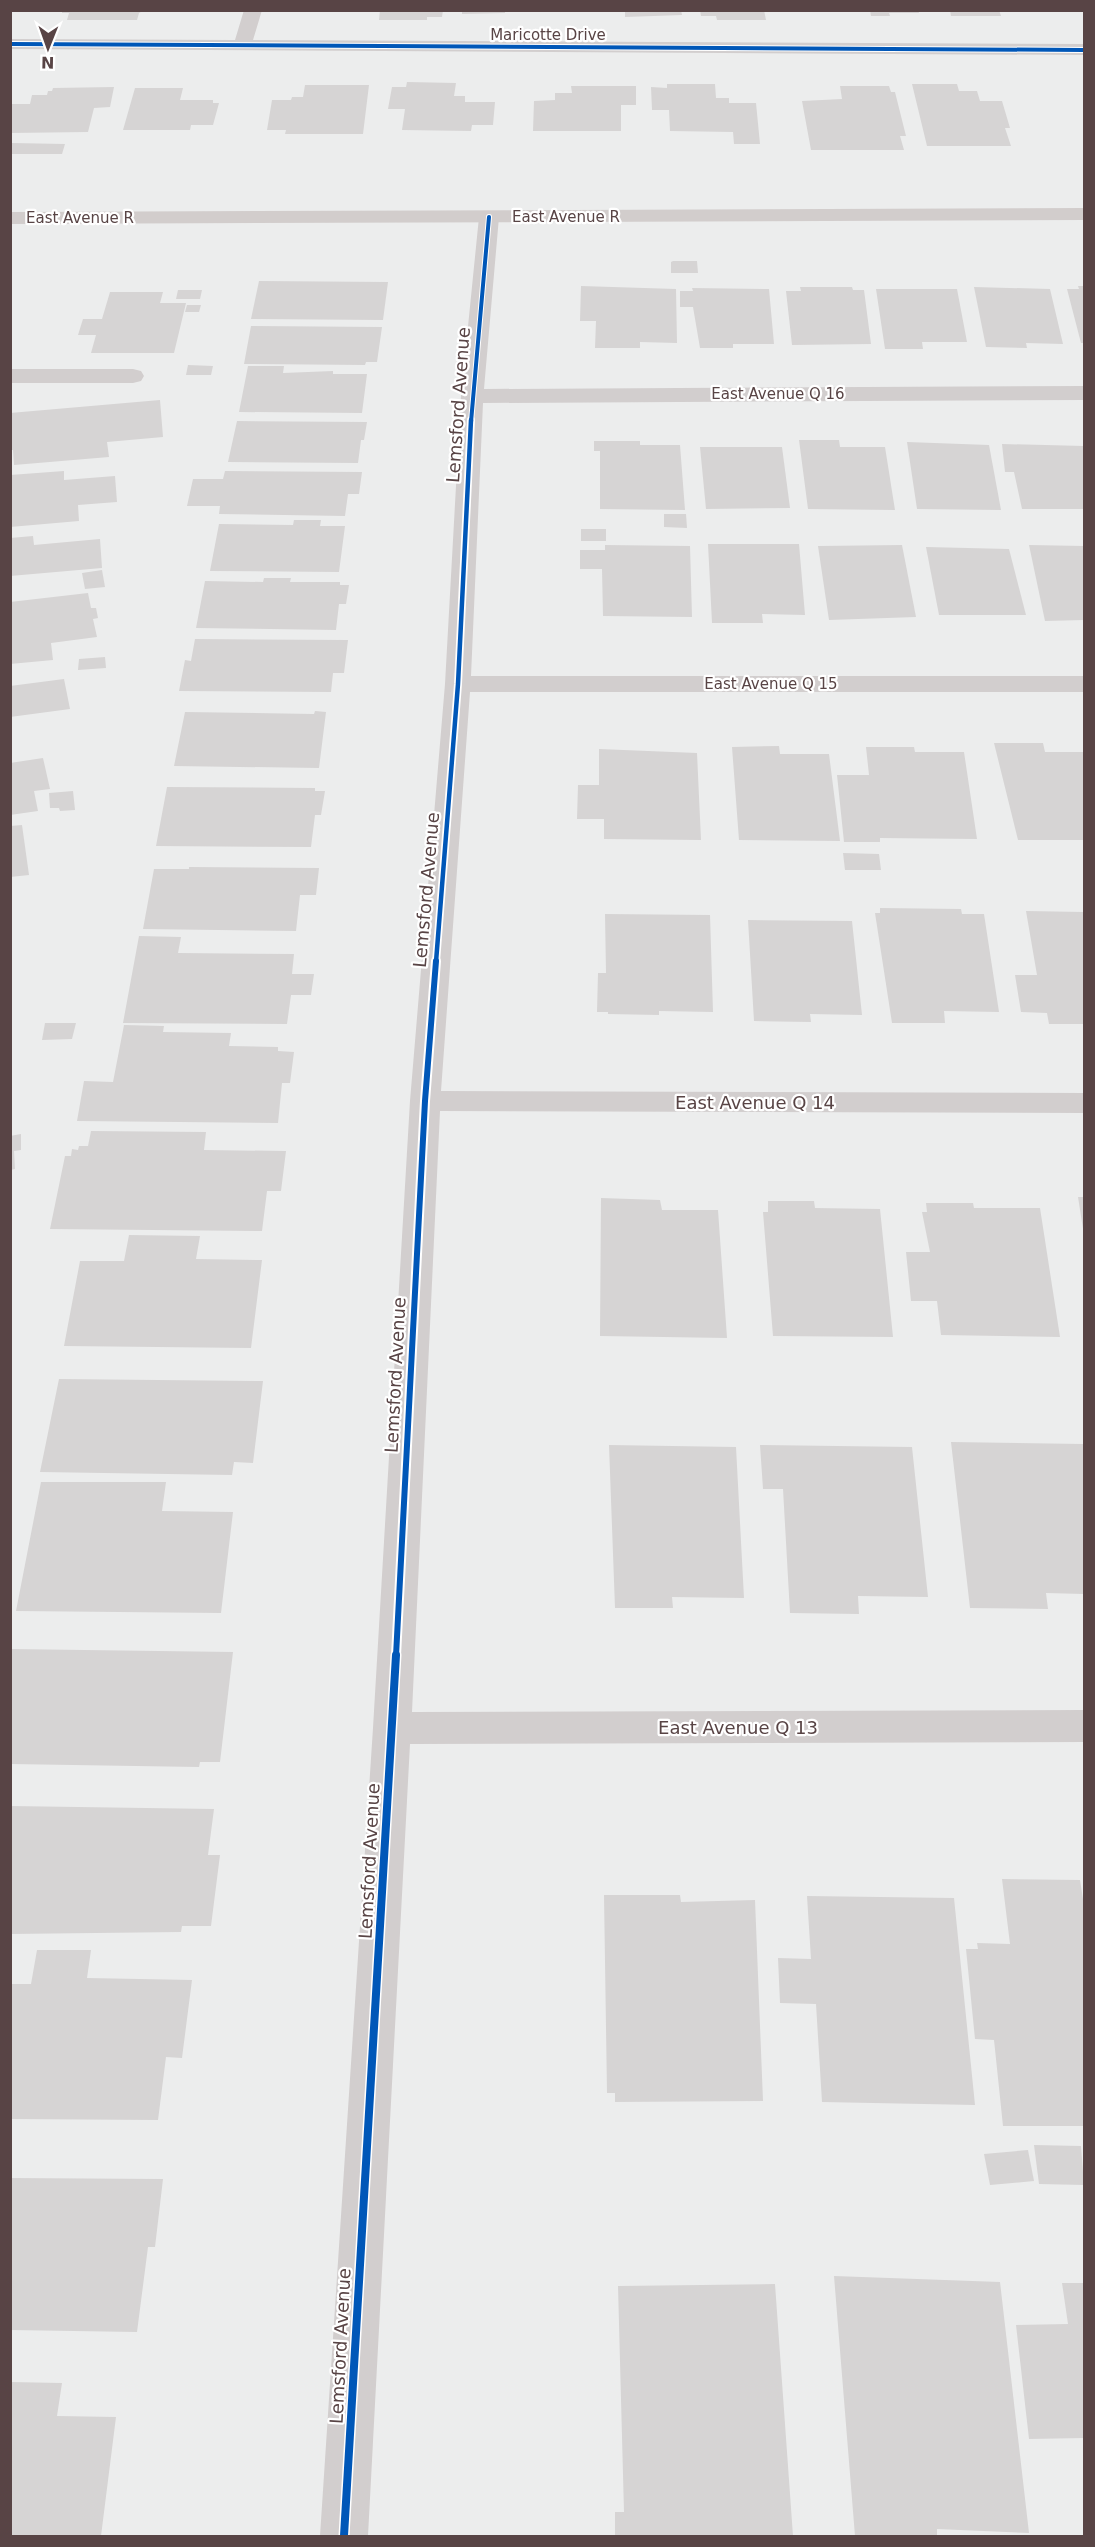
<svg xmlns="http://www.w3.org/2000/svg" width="1095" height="2547" font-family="'DejaVu Sans',sans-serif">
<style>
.building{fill:#d6d4d4}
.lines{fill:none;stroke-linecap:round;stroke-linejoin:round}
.minor{fill:#d2cece;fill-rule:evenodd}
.secondary{fill:#d2cdcc;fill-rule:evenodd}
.cycleway-far3-casing{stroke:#fff;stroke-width:6}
.cycleway-far2-casing{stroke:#fff;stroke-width:8}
.cycleway-far1-casing{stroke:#fff;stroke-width:10}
.cycleway-casing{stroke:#fff;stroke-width:11}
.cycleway-far3{stroke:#0057b8;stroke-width:4}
.cycleway-far2{stroke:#0057b8;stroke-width:4.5}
.cycleway-far1{stroke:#0057b8;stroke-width:6}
.cycleway{stroke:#0057b8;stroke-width:8}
.labels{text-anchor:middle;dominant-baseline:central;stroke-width:4.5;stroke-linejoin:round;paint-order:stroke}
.far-street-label{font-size:15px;fill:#584445;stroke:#fff}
.street-label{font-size:18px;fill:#584445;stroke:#fff}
</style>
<rect width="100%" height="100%" fill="#eceded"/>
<g class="building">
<path d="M62 10H144L139 13 137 20H67L69 13H62Z"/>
<path d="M380 10H443L442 17H427V20H379Z"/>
<path d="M462 10H505V13L462 14Z"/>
<path d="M625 10H681L682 15 625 17Z"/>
<path d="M700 10H764L766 20H717L716 16H701Z"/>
<path d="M870 10H918L919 13H889L890 16H871Z"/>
<path d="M950 10H999L1001 16H951Z"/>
<path d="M407 82 456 83 454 96H465V102H495L493 125H472L471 131 402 130 405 109H388L392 87H406Z"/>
<path d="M667 84H715L716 98H729V103H756L760 144H734L733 132 670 131 669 110H652L651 87 667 88Z"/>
<path d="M912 84H957L959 91H977L980 101H1002L1010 128H1005L1011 146H927Z"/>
<path d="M305 85H369L363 134H285L286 130H267L272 100H291L292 97H303Z"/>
<path d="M571 86H636V105H621V131H533L534 101 555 100V93H572Z"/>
<path d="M840 86H889L891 92H895L906 136H900L904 150H811L802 101 842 99Z"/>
<path d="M114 87 110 107 94 108 88 132 10 133V104H30L32 95H47L48 91H52L53 88Z"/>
<path d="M135 88H183L180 100H213V103H219L213 125H191L190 130H123Z"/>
<path d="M12 143 65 144 62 154H10Z"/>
<path d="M673 261H697L698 273H671V262Z"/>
<path d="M259 281 388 282 383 320 251 319Z"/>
<path d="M581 286 676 289 677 343 640 342V348H595L596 321H580Z"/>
<path d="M1078 286H1084V343H1081L1067 289H1079Z"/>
<path d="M800 287H852L853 290H864L871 344 792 345 786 291H801Z"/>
<path d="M974 287 1050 289 1063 344 1026 343 1027 348 986 347Z"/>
<path d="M692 288 769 289 774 344H733V348H700L693 307H680V291H693Z"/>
<path d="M876 289H957L967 342H922L923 349H885Z"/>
<path d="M178 290H202L200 299H176Z"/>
<path d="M110 292H163L160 303H186L174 353H91L96 335H78L83 319H102Z"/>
<path d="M187 305H201L199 312H185Z"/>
<path d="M251 326 382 327 377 362H366L365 365 244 364Z"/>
<path d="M188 365 213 366 211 375H186Z"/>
<path d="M248 366H284L283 373 333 371V374H367L362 413 239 412Z"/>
<path d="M160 400 163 437 107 442 109 457 14 465 13 450H10V413Z"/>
<path d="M237 421 367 422 364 440H361L358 463 228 462Z"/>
<path d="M799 440H839L840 447H885L895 510 808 509Z"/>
<path d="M594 441H640V445H680L685 510 600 509V451H594Z"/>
<path d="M907 442 989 445 1001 510 917 509Z"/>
<path d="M1002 444 1084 446V509H1022L1014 472H1005Z"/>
<path d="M700 447H782L790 508 706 509Z"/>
<path d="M64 471V480L115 476 117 502 78 505 79 521 10 527V475Z"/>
<path d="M225 471 362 472 359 494H348L345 516 219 514 220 506H187L193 479H223Z"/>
<path d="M664 514H686L687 528 664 527Z"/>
<path d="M294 520H321L320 526H345L339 572 210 571 219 524 293 525Z"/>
<rect x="581" y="529" width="25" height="12"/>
<path d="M33 536 34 545 100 539 102 568 10 576V538Z"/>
<path d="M708 544H799L805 615 762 614 763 623H712Z"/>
<path d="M605 545 690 546 692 617 603 616 602 569H580V550H605Z"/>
<path d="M902 545 916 617 829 620 818 546Z"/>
<path d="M1029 545 1084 546V620L1045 621Z"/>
<path d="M926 547 1009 549 1026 615H939Z"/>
<path d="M102 570 105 587 85 589 82 573Z"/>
<path d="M264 578H291L290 582H340V585H349L346 604H339L336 630 196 628 205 581 263 582Z"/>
<path d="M88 593 91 608H96L98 618 93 619 97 637 51 643 53 660 10 664V602Z"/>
<path d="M195 639 348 640 344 673H333L331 692 179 691 185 660 191 661Z"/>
<path d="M105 657 106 668 78 670 79 659Z"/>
<path d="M64 679 70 709 10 717V686Z"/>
<path d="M315 711 326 712 319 768 174 766 185 712 314 714Z"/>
<path d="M994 743H1043L1045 752H1084V840H1018Z"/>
<path d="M779 746 780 754H829L840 841 739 840 732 747Z"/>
<path d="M866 747H914L915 752H964L977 839 880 838V842H844L837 775H869Z"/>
<path d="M599 749 697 753 701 840 604 839V819H577L578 785H599Z"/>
<path d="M43 758 50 789 34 791 38 811 10 815V763Z"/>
<path d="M167 787 315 788V791H325L321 815H315L311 847 156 846Z"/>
<path d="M73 791 75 810 60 811 59 808H50L49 793Z"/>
<path d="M22 825 29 875 10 877V826Z"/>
<path d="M843 853 879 854 881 870H845Z"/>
<path d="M189 867 319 868 316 895H300L296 931 143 929 154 869H189Z"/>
<path d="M880 908 961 909 962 914H984L999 1012 944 1011 945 1023H892L875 913H880Z"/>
<path d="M1026 911 1084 912V1024H1049L1047 1013 1021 1012 1015 975H1037Z"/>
<path d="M605 914 710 915 713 1012 659 1011V1015L608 1014V1012H597L598 973H606Z"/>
<path d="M748 920 852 921 862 1015 810 1014 811 1022 754 1021Z"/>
<path d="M139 936 181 937 178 953 294 954 292 974H314L311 995H291L287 1024 123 1023Z"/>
<path d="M45 1023H76L72 1039 42 1040Z"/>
<path d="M124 1025 164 1026 163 1032 231 1033 229 1046 278 1047V1051L294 1052 290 1083H282L278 1123 77 1121 84 1081 113 1082Z"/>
<path d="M91 1131 206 1132 204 1150 286 1151 281 1191H267L262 1231 50 1229 65 1156H71L72 1149 78 1150 79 1146H88Z"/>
<path d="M21 1134V1150L14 1151 15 1169 10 1170V1136Z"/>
<path d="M1078 1197H1084V1229H1083Z"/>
<path d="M601 1198 660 1200 662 1210H718L727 1338 600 1336Z"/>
<path d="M768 1201H814L815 1208 880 1209 893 1337 773 1336 763 1212H768Z"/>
<path d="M926 1203H973L974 1208H1040L1060 1337 941 1335 937 1301H911L906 1252H930L922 1212H927Z"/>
<path d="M129 1235 200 1236 196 1259 262 1260 251 1348 64 1346 80 1261H124Z"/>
<path d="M59 1379 263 1381 253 1463 234 1462 232 1475 40 1472Z"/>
<path d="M951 1442 1083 1444 1084 1594 1046 1593 1048 1609 970 1608Z"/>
<path d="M609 1445 736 1447 744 1598 672 1597 673 1608H615Z"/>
<path d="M760 1445 912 1447 928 1597 858 1596 859 1614 790 1613 783 1489H763Z"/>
<path d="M41 1482H166L162 1511 233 1512 221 1613 16 1611Z"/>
<path d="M10 1649 233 1652 220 1762H200L199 1767 10 1764Z"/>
<path d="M10 1806 214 1809 208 1855H220L211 1926H182L181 1932 10 1934Z"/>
<path d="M1002 1879 1080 1880 1083 1899H1084V2126H1003L994 2040 975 2039 966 1949H978L977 1943 1010 1944Z"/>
<path d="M604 1895H680L681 1902 755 1900 763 2101 615 2102V2093H607Z"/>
<path d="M807 1896 954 1898 975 2105 822 2102 816 2004 780 2003 778 1958 811 1959Z"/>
<path d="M37 1950H91L87 1978 192 1980 182 2058 166 2057 158 2120 10 2119V1984H31Z"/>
<path d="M1034 2145 1081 2146 1084 2185 1039 2184Z"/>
<path d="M1028 2150 1034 2181 990 2185 984 2154Z"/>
<path d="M10 2178 163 2179 155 2247H148L137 2332 10 2330Z"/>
<path d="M834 2276 1000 2282 1029 2533 937 2529V2536H855Z"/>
<path d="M1062 2283H1084V2438L1029 2439 1016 2325 1068 2324Z"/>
<path d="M775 2284 793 2536H615V2512H624L618 2286Z"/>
<path d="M10 2382 62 2383 57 2416 116 2417 101 2536H10Z"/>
</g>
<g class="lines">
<g class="minor">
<path d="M244 10H262L253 40 1084 44V55L10 49V39L235 40Z"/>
<path d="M489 211 496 213 499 217 484 389 1084 386V400L483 403 471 676H1084V692H470L441 1091 1084 1093V1113L440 1111 412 1712 1084 1710V1742L410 1744 368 2536H320L373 1728 410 1101 445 684 461 396 479 217 482 213Z"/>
<path d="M10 369H133L141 371 144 376 141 381 133 383H10Z"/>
</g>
<path class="secondary" d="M1084 208V220L10 224V212Z"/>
<g class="cycleway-far3-casing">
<g id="cycleway-far3">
<path d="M10 44 1084 50"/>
<path d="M471 422 489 217"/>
</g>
</g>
<g class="cycleway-far2-casing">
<path id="cycleway-far2" d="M436 962 458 684 471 420"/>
</g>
<g class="cycleway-far1-casing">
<path id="cycleway-far1" d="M396 1656 425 1101 436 961"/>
</g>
<g class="cycleway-casing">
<path id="cycleway" d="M344 2536 396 1655"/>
</g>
<use href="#cycleway-far3" class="cycleway-far3"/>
<use href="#cycleway-far2" class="cycleway-far2"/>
<use href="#cycleway-far1" class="cycleway-far1"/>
<use href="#cycleway" class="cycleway"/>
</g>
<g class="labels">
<g class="far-street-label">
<text x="548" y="35">Maricotte Drive</text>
<text x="566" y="217">East Avenue R</text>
<text x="80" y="218">East Avenue R</text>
<text x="778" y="394">East Avenue Q 16</text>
<text x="771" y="684">East Avenue Q 15</text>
</g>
<g class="street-label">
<text transform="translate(458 405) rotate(-86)">Lemsford Avenue</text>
<text transform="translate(426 890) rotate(-85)">Lemsford Avenue</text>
<text x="755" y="1102">East Avenue Q 14</text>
<text transform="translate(395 1375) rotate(-87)">Lemsford Avenue</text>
<text x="738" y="1727">East Avenue Q 13</text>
<text transform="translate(369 1861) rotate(-87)">Lemsford Avenue</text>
<text transform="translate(340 2346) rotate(-87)">Lemsford Avenue</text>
</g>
</g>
<rect width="1095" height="2547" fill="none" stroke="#584445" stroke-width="24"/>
<g transform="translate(48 48) rotate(181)" stroke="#ffffff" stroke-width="4.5" paint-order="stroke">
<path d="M0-4.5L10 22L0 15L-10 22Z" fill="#584445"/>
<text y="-9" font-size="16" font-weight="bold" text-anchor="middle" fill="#584445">N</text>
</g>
</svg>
